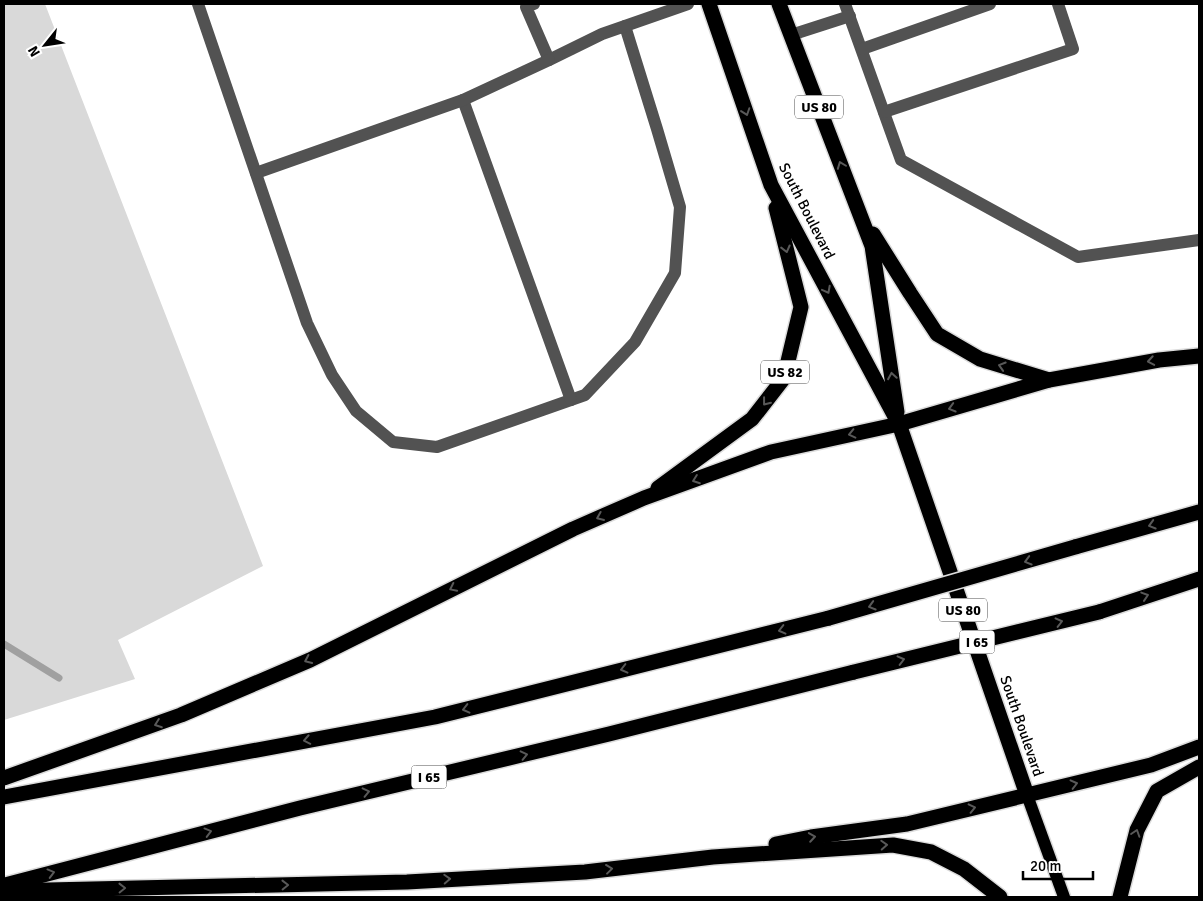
<svg xmlns="http://www.w3.org/2000/svg" width="1203" height="901" font-family="Signika,sans-serif">
<style>
.green{fill:#d9d9d9}
.lines{fill:none;stroke-linecap:round;stroke-linejoin:round}
.stream{stroke:#a0a0a0;stroke-width:7}
.major-casing{stroke:#dbdbdb;stroke-width:15}
.highway-casing{stroke:#dbdbdb;stroke-width:18}
.minor{stroke:#525252;stroke-width:12}
.major{stroke:#000;stroke-width:12}
.highway{stroke:#000;stroke-width:15}
.highway-bridge-casing{stroke:#dbdbdb;stroke-width:18;stroke-linecap:butt}
.highway-bridge{stroke:#000;stroke-width:15}
.oneway{stroke:#595959}
.labels{text-anchor:middle;dominant-baseline:central;stroke-width:4.5;stroke-linejoin:round;paint-order:stroke}
.shield{fill:#fff;stroke:#4c4c4c;stroke-width:1}
.shield-label{font-size:14px;font-weight:bold;fill:#000}
.street-label{font-size:15px;fill:#000;stroke:#fff}
</style>
<rect width="100%" height="100%" fill="#fff"/>
<path class="green" d="M4 4H45L263 566 118 640 135 679 4 720Z"/>
<g class="lines">
<path class="stream" d="M4 644 59 678"/>
<g class="major-casing">
<path id="major" d="M1027 795 1064 897"/>
</g>
<g class="highway-casing">
<g id="highway">
<path d="M709 4 771 185 899 424 1027 795"/>
<path d="M779 4 872 246 897 412"/>
<path d="M873 234 910 293 937 334 980 359 1049 380"/>
<path d="M658 488 752 419 784 378 801 307 776 208"/>
<path d="M1075 547 1199 512"/>
<path d="M1099 612 1199 579"/>
<path d="M4 778 181 715 310 660 573 529 644 498 771 452 899 424 1049 380 1159 360 1199 356"/>
<path d="M4 797 435 717 829 618"/>
<path d="M776 844 811 837 907 824 1151 765 1199 747"/>
<path d="M5 885 300 808 609 734 854 672"/>
<path d="M4 891 407 882 585 872 713 857 893 845 931 852 964 869 1000 897"/>
<path d="M1120 897 1137 830 1157 791 1199 767"/>
</g>
</g>
<g class="minor">
<path d="M198 4 307 323 332 375 356 411 393 442 437 447 585 395 635 342 675 273 680 207 657 129 625 26"/>
<path d="M534 4 526 7 549 60 602 34 688 4"/>
<path d="M845 4 901 160 1078 257 1199 240"/>
<path d="M791 35 850 16"/>
<path d="M862 49 990 4"/>
<path d="M463 100 571 400"/>
<path d="M884 112 1073 49 1058 4"/>
<path d="M256 173 463 100 549 60"/>
</g>
<use href="#major" class="major"/>
<use href="#highway" class="highway"/>
<g class="highway-bridge-casing">
<g id="highway-bridge">
<path d="M829 618 1075 547"/>
<path d="M854 672 1099 612"/>
</g>
</g>
<use href="#highway-bridge" class="highway-bridge"/>
</g>
<defs><path id="oneway-chevron" d="M-2-3.5L2.5 0L-2 3.5" fill="none" stroke-width="1.6" stroke-linecap="round" stroke-linejoin="round" transform="scale(1.25)"/></defs>
<g class="oneway">
<use href="#oneway-chevron" transform="translate(746 112) rotate(71)"/>
<use href="#oneway-chevron" transform="translate(841 165) rotate(-111)"/>
<use href="#oneway-chevron" transform="translate(786 249) rotate(76)"/>
<use href="#oneway-chevron" transform="translate(827 290) rotate(62)"/>
<use href="#oneway-chevron" transform="translate(1151 361) rotate(170)"/>
<use href="#oneway-chevron" transform="translate(1002 366) rotate(-163)"/>
<use href="#oneway-chevron" transform="translate(892 376) rotate(-99)"/>
<use href="#oneway-chevron" transform="translate(766 402) rotate(128)"/>
<use href="#oneway-chevron" transform="translate(952 408) rotate(164)"/>
<use href="#oneway-chevron" transform="translate(852 434) rotate(167)"/>
<use href="#oneway-chevron" transform="translate(696 480) rotate(160)"/>
<use href="#oneway-chevron" transform="translate(600 517) rotate(157)"/>
<use href="#oneway-chevron" transform="translate(1152 525) rotate(164)"/>
<use href="#oneway-chevron" transform="translate(1028 561) rotate(164)"/>
<use href="#oneway-chevron" transform="translate(453 588) rotate(154)"/>
<use href="#oneway-chevron" transform="translate(1145 596) rotate(-18)"/>
<use href="#oneway-chevron" transform="translate(872 606) rotate(164)"/>
<use href="#oneway-chevron" transform="translate(1059 622) rotate(-14)"/>
<use href="#oneway-chevron" transform="translate(782 630) rotate(166)"/>
<use href="#oneway-chevron" transform="translate(308 660) rotate(155)"/>
<use href="#oneway-chevron" transform="translate(901 660) rotate(-14)"/>
<use href="#oneway-chevron" transform="translate(624 669) rotate(166)"/>
<use href="#oneway-chevron" transform="translate(466 709) rotate(166)"/>
<use href="#oneway-chevron" transform="translate(158 724) rotate(160)"/>
<use href="#oneway-chevron" transform="translate(307 740) rotate(169)"/>
<use href="#oneway-chevron" transform="translate(524 755) rotate(-13)"/>
<use href="#oneway-chevron" transform="translate(1074 784) rotate(-14)"/>
<use href="#oneway-chevron" transform="translate(366 792) rotate(-13)"/>
<use href="#oneway-chevron" transform="translate(972 808) rotate(-13)"/>
<use href="#oneway-chevron" transform="translate(208 832) rotate(-15)"/>
<use href="#oneway-chevron" transform="translate(1136 833) rotate(-72)"/>
<use href="#oneway-chevron" transform="translate(812 837) rotate(-9)"/>
<use href="#oneway-chevron" transform="translate(884 845) rotate(-3)"/>
<use href="#oneway-chevron" transform="translate(609 869) rotate(-7)"/>
<use href="#oneway-chevron" transform="translate(51 873) rotate(-15)"/>
<use href="#oneway-chevron" transform="translate(447 879) rotate(-3)"/>
<use href="#oneway-chevron" transform="translate(285 885) rotate(-1)"/>
<use href="#oneway-chevron" transform="translate(122 888) rotate(-1)"/>
</g>
<g class="labels">
<g class="shield">
<rect x="795" y="95.5" width="48" height="23" rx="4"/>
<rect x="761" y="360.5" width="48" height="23" rx="4"/>
<rect x="939" y="598.5" width="48" height="23" rx="4"/>
<rect x="959.5" y="630.5" width="35" height="23" rx="4"/>
<rect x="411.5" y="765.5" width="35" height="23" rx="4"/>
</g>
<g class="shield-label">
<text x="819" y="107">US 80</text>
<text x="785" y="372">US 82</text>
<text x="963" y="610">US 80</text>
<text x="977" y="642">I 65</text>
<text x="429" y="777">I 65</text>
</g>
<g class="street-label">
<text transform="translate(807 211) rotate(63)">South Boulevard</text>
<text transform="translate(1022 726) rotate(71)">South Boulevard</text>
</g>
</g>
<rect width="1203" height="901" fill="none" stroke="#000000" stroke-width="10"/>
<g transform="translate(45 45) rotate(240)" stroke="#ffffff" stroke-width="4" paint-order="stroke">
<path d="M0-4L9 19L0 12L-9 19Z" fill="#000000"/>
<text y="-8" font-size="14" font-weight="bold" text-anchor="middle" fill="#000000">N</text>
</g>
<path d="M1023 871v8h70v-8" fill="none" stroke="#000000" stroke-width="2.5"/>
<text x="1030" y="871" font-size="15" fill="#000000" stroke="#ffffff" stroke-width="4" paint-order="stroke">20 m</text>
</svg>
